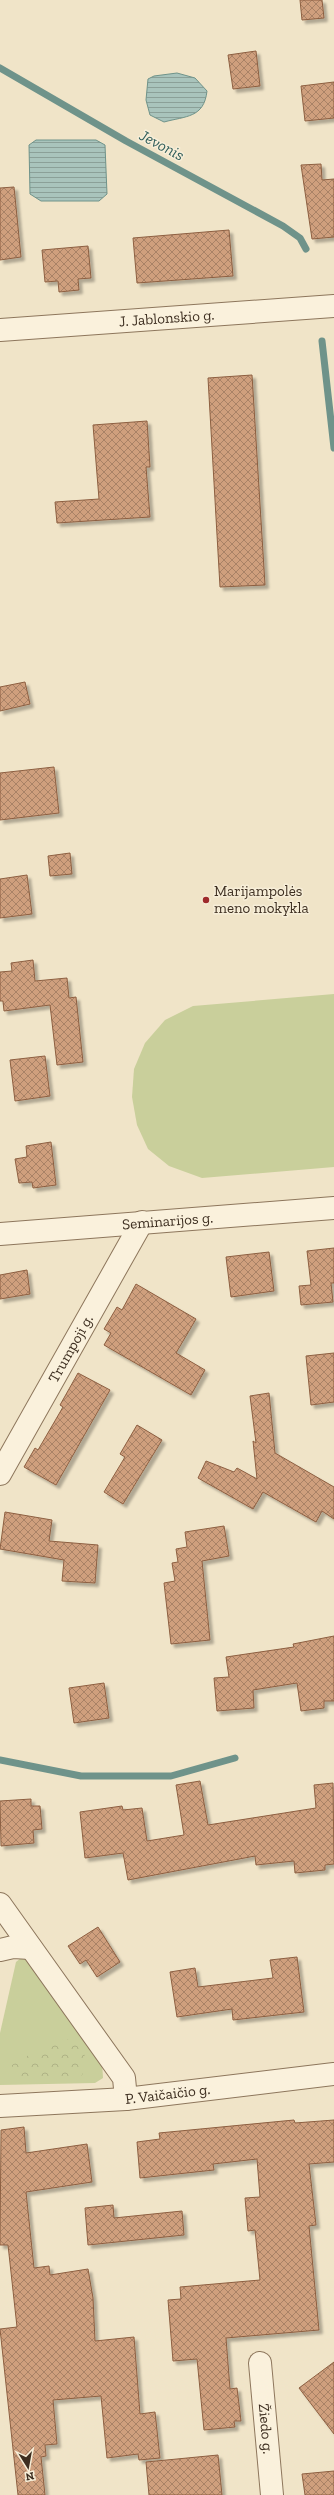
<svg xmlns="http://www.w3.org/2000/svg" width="334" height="2495" font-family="'Zilla Slab',serif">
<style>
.green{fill:#c9cf9b}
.forest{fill:url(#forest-crowns)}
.water{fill:url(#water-rules);stroke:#6f938a}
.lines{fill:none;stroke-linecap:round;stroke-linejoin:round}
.stream{stroke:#6f938a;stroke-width:7}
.building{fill:url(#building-cross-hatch);stroke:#8d5f41;filter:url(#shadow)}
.minor-casing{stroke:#8d765c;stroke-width:24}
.minor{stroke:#faf1dc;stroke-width:22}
.poi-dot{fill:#9e2a2b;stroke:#f7eed8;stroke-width:1.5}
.labels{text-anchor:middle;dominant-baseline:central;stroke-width:3;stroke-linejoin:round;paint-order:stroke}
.street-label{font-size:15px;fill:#3d2e20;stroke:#f7eed8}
.poi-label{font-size:15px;fill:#3d2e20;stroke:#f7eed8;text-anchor:start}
.water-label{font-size:16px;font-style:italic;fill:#2f5d5a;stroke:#f7eed8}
</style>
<defs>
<pattern id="forest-crowns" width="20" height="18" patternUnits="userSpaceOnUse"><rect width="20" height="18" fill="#c9cf9b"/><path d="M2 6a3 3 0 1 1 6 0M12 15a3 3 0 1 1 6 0" fill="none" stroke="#aeb285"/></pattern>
<pattern id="water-rules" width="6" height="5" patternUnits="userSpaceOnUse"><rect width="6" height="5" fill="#a9c4bc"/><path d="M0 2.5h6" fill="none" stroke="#8ba098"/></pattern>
<pattern id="building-cross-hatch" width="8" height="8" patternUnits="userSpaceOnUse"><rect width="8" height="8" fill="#cf9f7d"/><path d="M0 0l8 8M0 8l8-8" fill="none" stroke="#a98266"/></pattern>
<filter id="shadow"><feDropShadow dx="3.5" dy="3.5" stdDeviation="1" flood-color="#0004"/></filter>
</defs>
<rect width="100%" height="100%" fill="#f0e4c8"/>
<g class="green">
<path d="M334 994V1167L202 1178 169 1166 148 1149 137 1125 132 1097 134 1069 145 1043 165 1020 193 1006Z"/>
<path d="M21 1958 29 1960 102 2062 103 2078 95 2083 0 2085V2033L16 1962Z"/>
</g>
<path class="forest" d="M65 2039 80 2043 88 2064 81 2077 61 2080H12V2065L37 2050Z"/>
<g class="water">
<path d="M177 73 195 78 207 91C204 118 186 116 164 122L150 115 146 100 148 79 154 76Z"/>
<path d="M36 140H96L105 145 107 194 99 201H41L30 194 29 145Z"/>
</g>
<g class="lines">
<g class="stream">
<path d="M0 68 126 141 283 226 300 238 306 249"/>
<path d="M322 341 334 448"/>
<path d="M0 1760 81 1776H171L235 1758"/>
</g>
</g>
<g class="building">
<path d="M300 0H322L324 18 302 20Z"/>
<path d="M256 51 260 86 233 89 228 55Z"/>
<path d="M334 82V118L305 121 301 86Z"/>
<path d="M321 164 322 180 334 179V237L312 239 301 165Z"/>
<path d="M14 187 21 257 0 260V188Z"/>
<path d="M229 230 233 276 137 283 133 238Z"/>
<path d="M88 246 91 278 78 279 79 290 59 292 58 281 45 282 42 250Z"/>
<path d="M252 375 265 585 220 587 208 378Z"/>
<path d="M147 421 150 467H146L150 517 57 523 55 502 99 499 93 425Z"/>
<path d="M25 682 30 704 0 711V687Z"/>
<path d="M54 767 59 813 0 820V773Z"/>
<path d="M70 853 72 874 50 876 48 856Z"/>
<path d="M27 875 32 914 0 918V879Z"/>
<path d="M33 960 35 981 67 978 69 998 76 997 83 1062 57 1065 50 1005 4 1011 3 1001H0V972L12 971 11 963Z"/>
<path d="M45 1056 50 1096 15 1101 10 1060Z"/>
<path d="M51 1142 56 1185 33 1188 32 1182 19 1183 15 1159 27 1157 26 1146Z"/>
<path d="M334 1248V1283H331L333 1302 301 1305 299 1286 311 1285 307 1251Z"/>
<path d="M269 1252 274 1291 231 1297 226 1257Z"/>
<path d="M27 1270 30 1294 0 1299V1275Z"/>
<path d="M136 1284 196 1319 176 1353 205 1370 191 1395 104 1345 111 1333 104 1329 117 1307 122 1310Z"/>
<path d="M334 1353V1402L311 1405 306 1356Z"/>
<path d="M78 1373 110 1390 56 1485 24 1467 35 1448 38 1450 63 1407 60 1405Z"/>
<path d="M269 1393 275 1453 334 1487V1519L322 1511 316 1522 263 1492 253 1509 198 1478 206 1461 234 1472 237 1468 257 1479 253 1441 256 1443 250 1396Z"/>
<path d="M137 1425 162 1440 123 1504 104 1492 125 1457 120 1454Z"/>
<path d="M5 1512 52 1520 49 1541 98 1545 95 1583 62 1581 64 1560 0 1549Z"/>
<path d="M224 1526 229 1556 202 1561 210 1640 171 1644 164 1583 175 1581 172 1563 178 1562 176 1549 187 1547 185 1532Z"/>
<path d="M334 1636V1701H324V1708L301 1711 297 1683 253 1690 254 1708 217 1711 214 1678 229 1677 226 1657 294 1647 293 1644Z"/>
<path d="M104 1683 109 1718 74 1723 69 1688Z"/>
<path d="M200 1781 208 1825 316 1808 314 1785 333 1783 334 1864 325 1865V1870L295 1873 294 1861 256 1865 255 1856 128 1880 123 1853 85 1858 80 1812 122 1806 123 1810 142 1808 147 1841 184 1835 176 1785Z"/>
<path d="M31 1799V1806H40L42 1829 33 1830 34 1843 1 1846 0 1801Z"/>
<path d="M98 1927 120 1962 97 1977 86 1960 80 1964 68 1946Z"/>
<path d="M297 1957 304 2012 233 2020 232 2009 177 2017 170 1972 195 1968 198 1987 273 1978 270 1960Z"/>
<path d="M294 2120 295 2123 334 2120V2162L309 2164 316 2225 309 2226 319 2330 226 2338 230 2389 237 2388 241 2421H234L235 2427 204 2430 197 2359 173 2361 168 2300 181 2299 180 2287 260 2280 255 2230 248 2231 245 2198 260 2197 257 2159 213 2164 214 2170 140 2178 137 2142 160 2139 159 2133Z"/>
<path d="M24 2127 26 2153 87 2144 92 2182 26 2192 34 2268 49 2266 50 2275 88 2269 93 2298 95 2341 134 2337 140 2414 155 2412 160 2458 139 2460 138 2454 107 2458 101 2396 53 2400 57 2444 45 2445 46 2456 41 2457 45 2495H18L0 2329 17 2327 8 2245H0L1 2130Z"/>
<path d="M113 2205 114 2218 182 2211 184 2235 88 2245 85 2208Z"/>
<path d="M334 2362V2434L299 2388Z"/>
<path d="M218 2455 222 2495H149L146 2462Z"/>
<path d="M334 2471V2495H305L302 2474Z"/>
</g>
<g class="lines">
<g class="minor-casing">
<g id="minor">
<path id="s1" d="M0 330 334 306"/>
<path id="s2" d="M0 1234 334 1208"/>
<path id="s3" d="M0 1474 142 1222"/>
<path d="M0 1904 124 2078 126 2099"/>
<path d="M0 1950 13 1947 31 1948"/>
<path id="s4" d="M0 2106 126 2099 334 2074"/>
<path id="s5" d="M260 2363 272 2495"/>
</g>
</g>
<use href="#minor" class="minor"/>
</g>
<circle class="poi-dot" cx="206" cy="900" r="4"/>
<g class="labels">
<g class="street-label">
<text stroke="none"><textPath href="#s1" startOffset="167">J. Jablonskio g.</textPath></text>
<text stroke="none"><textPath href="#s2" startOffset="168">Seminarijos g.</textPath></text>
<text stroke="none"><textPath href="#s3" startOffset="144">Trumpoji g.</textPath></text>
<text stroke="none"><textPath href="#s4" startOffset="168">P. Vaičaičio g.</textPath></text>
<text stroke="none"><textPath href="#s5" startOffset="66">Žiedo g.</textPath></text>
</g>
<g class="poi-label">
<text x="214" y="891">Marijampolės<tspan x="214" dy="17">meno mokykla</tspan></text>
</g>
<g class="water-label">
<text transform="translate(162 145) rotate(28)">Jevonis</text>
</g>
</g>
<g transform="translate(28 2467) rotate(169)" stroke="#f7eed8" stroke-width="3" paint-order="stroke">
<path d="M0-3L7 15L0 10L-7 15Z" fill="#3d2e20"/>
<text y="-6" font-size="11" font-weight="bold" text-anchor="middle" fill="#3d2e20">N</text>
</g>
</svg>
